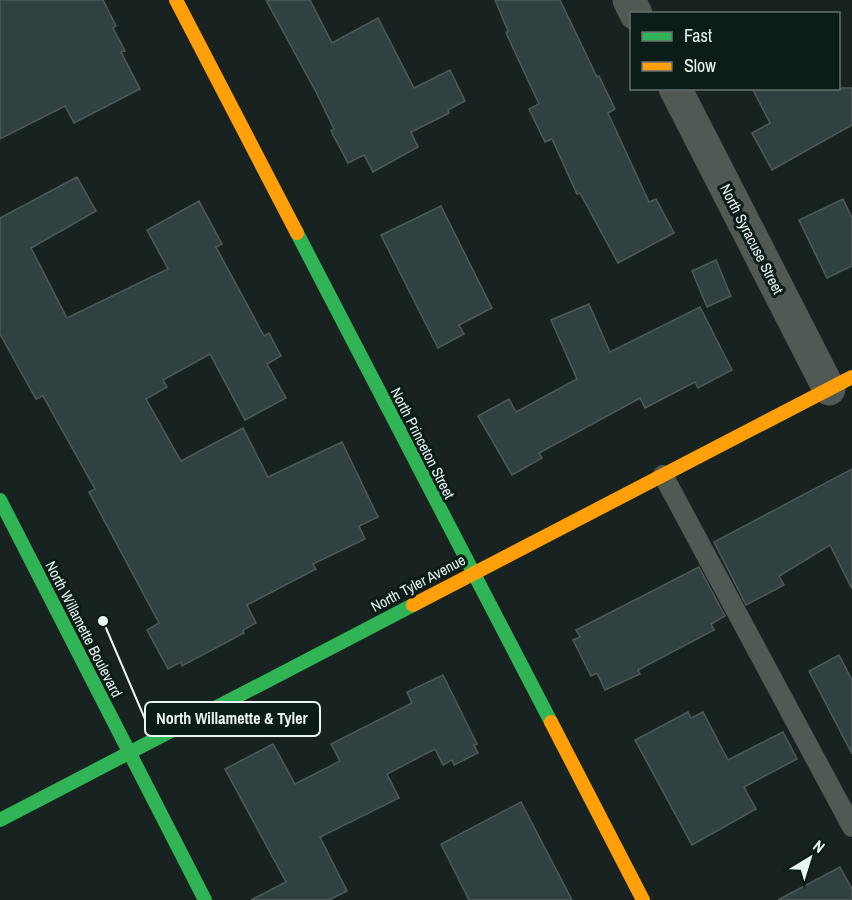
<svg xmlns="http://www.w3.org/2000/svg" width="852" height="900" font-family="'Archivo Narrow',sans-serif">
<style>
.building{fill:#314041;stroke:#515a5a;stroke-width:1.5}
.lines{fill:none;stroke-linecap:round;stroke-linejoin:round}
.lane{stroke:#515954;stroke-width:20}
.street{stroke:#515954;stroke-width:33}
.fast{stroke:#30b455;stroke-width:14}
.slow{stroke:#ff9f0a;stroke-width:14}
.labels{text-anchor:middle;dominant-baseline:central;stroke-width:6;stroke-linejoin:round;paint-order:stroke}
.street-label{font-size:15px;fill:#eaf4f2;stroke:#0c1c19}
.leader{fill:none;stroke:#eaf4f2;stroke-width:2}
.callout-dot{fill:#eaf4f2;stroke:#0c1c19;stroke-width:2}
.callout{fill:#0c1c19;stroke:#eaf4f2;stroke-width:2}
.callout-label{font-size:16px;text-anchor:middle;font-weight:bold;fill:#eaf4f2}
</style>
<rect width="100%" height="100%" fill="#182220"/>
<g class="building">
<path d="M0 0H103L116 26 113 28 125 51 121 52 140 89 74 123 65 106 0 139Z"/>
<path d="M266 0H310L332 43 378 18 414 88 450 70 465 101 448 110 449 113 411 132 418 147 373 172 364 155 348 163 331 131 334 129 316 92Z"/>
<path d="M495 0H560L597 77 599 76 615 109 608 113 649 202 656 199 674 233 618 263 580 193 577 194 552 139 545 142 529 109 539 104 506 33 508 31Z"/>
<path d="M752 88H852V125L772 170 752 133 770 123Z"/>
<path d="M77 177 96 211 31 248 67 318 168 269 147 230 199 201 222 244 216 247 264 336 269 333 281 356 267 364 286 398 245 420 210 354 163 380 167 387 146 399 181 461 243 428 268 477 342 442 378 517 359 526 365 539 313 564 316 569 247 605 256 623 243 630 244 633 182 666 181 662 168 669 147 630 159 623 89 492 95 489 43 396 36 399 0 334V218Z"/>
<path d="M843 199 852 218V266L827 278 799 220Z"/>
<path d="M441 206 492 308 459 325 464 334 438 348 381 235Z"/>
<path d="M716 260 731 296 707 307 692 271Z"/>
<path d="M589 304 610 352 700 307 732 370 698 388 695 382 645 408 640 398 539 453 542 458 512 475 478 416 509 399 516 412 577 379 551 320Z"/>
<path d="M852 469V589L830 545 779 576 784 585 746 605 714 542Z"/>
<path d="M699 567 725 616 711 624 714 630 638 670 640 674 605 690 597 673 591 676 573 640 580 637 576 630Z"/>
<path d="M839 655 852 680V754L809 671Z"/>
<path d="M443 675 477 744 474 745 478 753 454 765 452 760 443 765 435 749 387 774 399 798 320 837 347 891 329 900H251L286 882 225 769 273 744 295 784 340 761 331 744 412 703 407 692Z"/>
<path d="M688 712 691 718 703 712 728 760 783 732 797 759 744 787 756 809 692 845 635 740Z"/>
<path d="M521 802 572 900H469L441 844Z"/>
<path d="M840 867 852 889V900H778Z"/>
</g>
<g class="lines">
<path class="lane" d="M663 475 852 827"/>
<g class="street">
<path d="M629 0 636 14"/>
<path d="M675 88 829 389"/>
</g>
<g class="fast">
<path d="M297 233 551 722"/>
<path d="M0 500 205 900"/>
<path d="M0 820 413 605"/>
</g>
<g class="slow">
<path d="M176 0 297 233"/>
<path d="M413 605 852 377"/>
<path d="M551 722 643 900"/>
</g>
</g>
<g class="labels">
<g class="street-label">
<text transform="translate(752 239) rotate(63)">North Syracuse Street</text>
<text transform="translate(423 443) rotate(63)">North Princeton Street</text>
<text transform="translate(418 583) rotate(-28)">North Tyler Avenue</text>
<text transform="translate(84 629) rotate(63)">North Willamette Boulevard</text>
</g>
</g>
<path class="leader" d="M103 621L145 719"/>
<circle class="callout-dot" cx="103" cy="621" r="6"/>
<rect class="callout" x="145" y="702" width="175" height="34" rx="6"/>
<g class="callout-label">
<text x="232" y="724">North Willamette &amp; Tyler</text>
</g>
<rect x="630" y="12" width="210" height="78" fill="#0c1c19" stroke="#657270" stroke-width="1.5"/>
<rect x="642" y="32" width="30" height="9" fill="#30b455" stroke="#657270" stroke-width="1.5"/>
<text x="684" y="42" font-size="18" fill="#eaf4f2">Fast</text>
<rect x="642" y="62" width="30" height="9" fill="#ff9f0a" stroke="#657270" stroke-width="1.5"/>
<text x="684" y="72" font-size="18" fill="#eaf4f2">Slow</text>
<g transform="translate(810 858) rotate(38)" stroke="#0c1c19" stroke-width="4.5" paint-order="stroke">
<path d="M0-4.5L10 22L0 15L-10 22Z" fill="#eaf4f2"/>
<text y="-9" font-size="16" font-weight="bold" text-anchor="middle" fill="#eaf4f2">N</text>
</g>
</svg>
